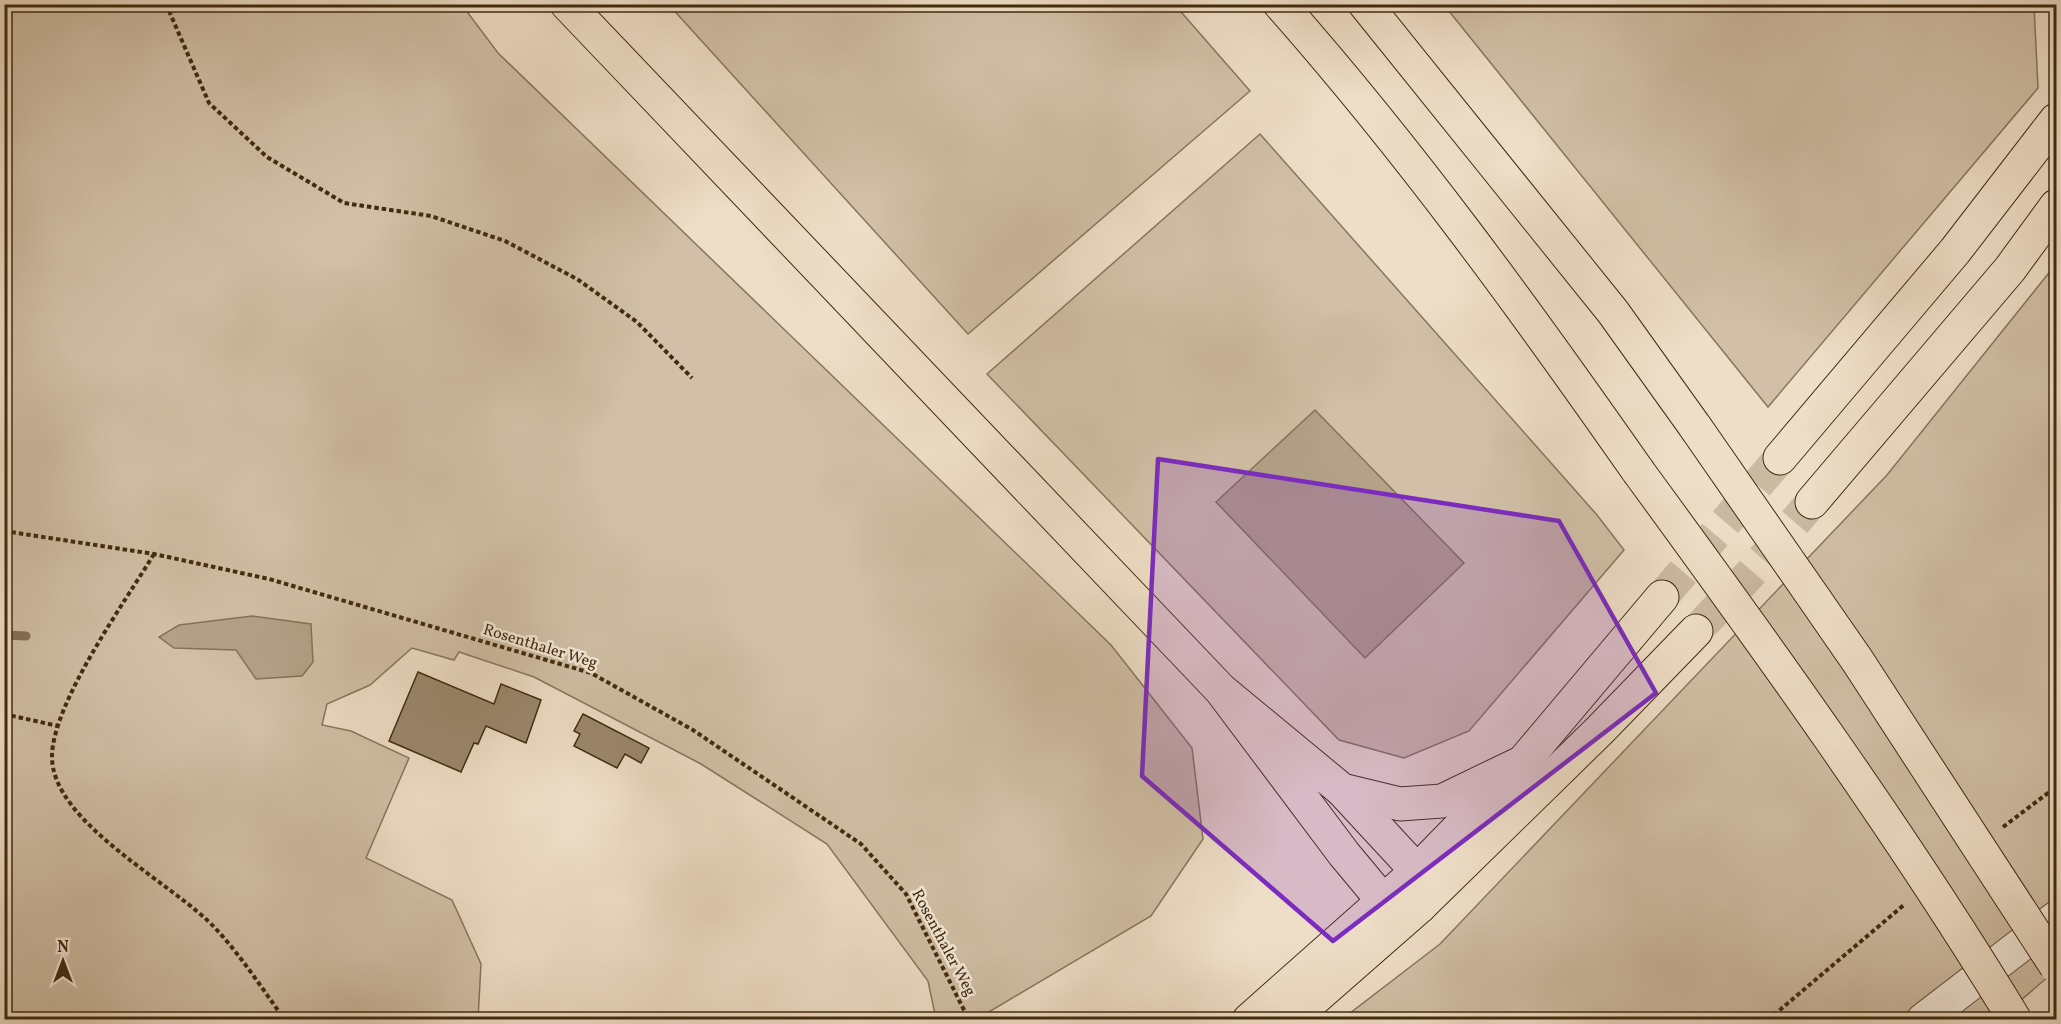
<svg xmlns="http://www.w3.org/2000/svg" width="2061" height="1024" font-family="Vollkorn,serif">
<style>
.green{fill:#d1c0a7;stroke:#89765a;stroke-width:1.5}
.water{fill:#b3a188;stroke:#857257;stroke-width:1.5}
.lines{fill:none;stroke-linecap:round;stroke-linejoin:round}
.stream{stroke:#857257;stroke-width:9}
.building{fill:#9b886e;stroke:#412b0d;stroke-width:1.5}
.major-tunnel{stroke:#cbbaa2;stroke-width:33;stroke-dasharray:33 16;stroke-linecap:butt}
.minor-casing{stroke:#6c583c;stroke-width:35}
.major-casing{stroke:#412b0d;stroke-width:35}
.highway-casing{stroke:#412b0d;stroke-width:35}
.path{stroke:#412b0d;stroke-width:4;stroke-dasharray:4.5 3;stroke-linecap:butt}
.minor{stroke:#f4eadb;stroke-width:33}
.major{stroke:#eedec7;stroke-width:33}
.highway{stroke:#eedec7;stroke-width:33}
.highway-bridge-casing{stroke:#412b0d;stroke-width:35;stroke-linecap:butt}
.highway-bridge{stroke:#eedec7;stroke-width:33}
.marked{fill:#7b2cbf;fill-opacity:0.2;stroke:#7b2cbf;stroke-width:4.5;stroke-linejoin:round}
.labels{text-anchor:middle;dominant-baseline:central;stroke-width:5;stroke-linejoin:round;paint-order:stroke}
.street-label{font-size:16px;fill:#412b0d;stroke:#f4eadb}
</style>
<rect width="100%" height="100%" fill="#eedec7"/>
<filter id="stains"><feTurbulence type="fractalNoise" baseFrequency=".00333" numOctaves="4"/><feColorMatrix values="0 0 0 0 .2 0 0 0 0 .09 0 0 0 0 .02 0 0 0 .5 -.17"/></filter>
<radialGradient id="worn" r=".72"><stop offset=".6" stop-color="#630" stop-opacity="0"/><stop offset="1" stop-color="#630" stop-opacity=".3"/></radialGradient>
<g class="green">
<path d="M5 5H462L498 53 1111 645 1192 748 1203 839 1151 916 977 1019H936L928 981 827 844 701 764 534 677 459 652 454 660 412 648 370 685 327 704 322 725 351 731 409 758 366 858 452 900 481 964 478 1019 5 1020Z"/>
<path d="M669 5H1175L1250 91 968 334Z"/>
<path d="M1444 5H2034L2038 88 1768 407Z"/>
<path d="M1260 134 1597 515 1624 550 1469 731 1404 758 1339 740 987 374Z"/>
<path d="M2056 264V970L1999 1019 1341 1020 1440 944 1887 475Z"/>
</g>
<g class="water">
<path d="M1315 410 1464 563 1365 658 1216 502Z"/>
<path d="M252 616 311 624 313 662 302 676 256 679 236 650 174 648 159 637 179 625Z"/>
</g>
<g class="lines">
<path class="stream" d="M4 635 26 636"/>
</g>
<g class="building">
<path d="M418 672 494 704 501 684 541 700 526 743 486 726 478 744 474 743 461 772 389 741Z"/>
<path d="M583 714 649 748 641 763 625 754 617 768 574 746 580 734 574 731Z"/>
</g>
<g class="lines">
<g class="major-tunnel">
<path d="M1662 597 1780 458"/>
<path d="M1696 631 1751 573 1812 502"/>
</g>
<g class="minor-casing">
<path id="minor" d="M1923 1020 2056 918"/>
</g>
<g class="major-casing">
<g id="major">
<path d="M1780 458 1955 251 2056 120"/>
<path d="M1812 502 2010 269 2056 206"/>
<path d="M1249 1020 1417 871 1523 762 1662 597"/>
<path d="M1290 1020 1420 906 1600 730 1696 631"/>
</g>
</g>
<g class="highway-casing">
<g id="highway">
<path d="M567 4 1221 690 1342 790 1417 871 1420 906 1384 902 1344 854 1221 690"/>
<path d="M1280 4C1410 151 1526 311 1638 471"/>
<path d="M1365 4 1613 312 1696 428"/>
<path d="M1342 790 1400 804 1442 801 1523 762"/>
</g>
</g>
<g class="path">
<path d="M166 4 209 103 267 157 344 203 431 216 505 241 577 279 637 322 692 378"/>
<path d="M4 531 154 554 269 579 591 673 693 730 861 844 906 894 969 1020"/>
<path d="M154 554C125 602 53 702 52 756 51 823 175 884 216 929 242 957 263 990 285 1020"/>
<path d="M4 714 58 726"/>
<path d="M2003 827 2056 787"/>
<path d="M1768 1020 1905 904"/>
</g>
<use href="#minor" class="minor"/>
<use href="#major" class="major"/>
<use href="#highway" class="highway"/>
<g class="highway-bridge-casing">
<g id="highway-bridge">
<path d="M1696 428 1857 660 2056 966"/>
<path d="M1638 471C1769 650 1899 830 2015 1020"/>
</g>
</g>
<use href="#highway-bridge" class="highway-bridge"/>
</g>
<path class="marked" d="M1158 459 1559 521 1656 693 1333 941 1142 776Z"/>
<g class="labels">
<g class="street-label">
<text transform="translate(540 647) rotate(17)">Rosenthaler Weg</text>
<text transform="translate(943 943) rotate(62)">Rosenthaler Weg</text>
</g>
</g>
<rect width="2061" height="1024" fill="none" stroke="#eedec7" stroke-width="24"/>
<rect x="6" y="6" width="2049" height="1012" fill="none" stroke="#412b0d" stroke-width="3"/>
<rect x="12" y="12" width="2037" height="1000" fill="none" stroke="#412b0d" stroke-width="1.5"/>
<g transform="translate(63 961)" stroke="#f4eadb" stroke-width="4.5" paint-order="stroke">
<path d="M0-4.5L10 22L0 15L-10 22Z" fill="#412b0d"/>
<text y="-9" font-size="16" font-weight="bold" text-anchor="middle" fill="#412b0d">N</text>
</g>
<rect width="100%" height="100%" filter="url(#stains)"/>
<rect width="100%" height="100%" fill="url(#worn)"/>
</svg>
